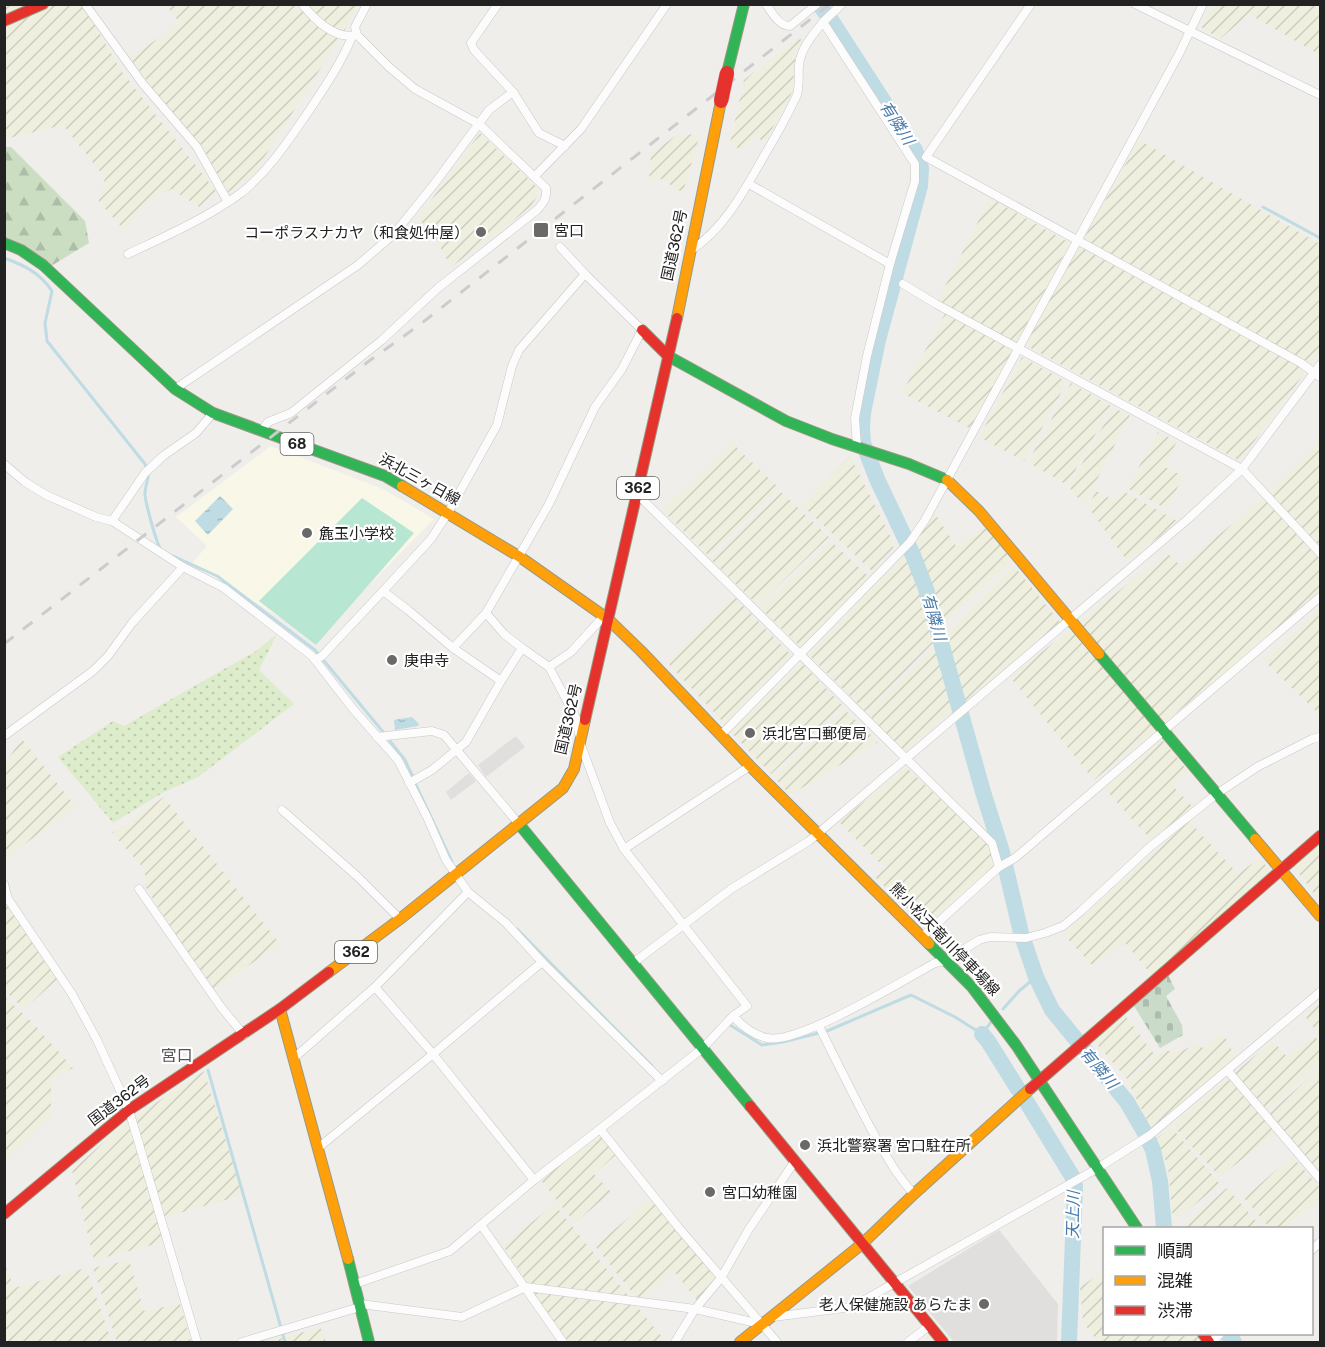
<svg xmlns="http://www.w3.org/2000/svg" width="1325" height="1347" font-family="'Public Sans','Noto Sans JP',sans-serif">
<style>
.education{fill:#f8f7e8}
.farmland{fill:url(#farmland-furrows)}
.grass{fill:url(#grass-dots)}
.forest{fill:url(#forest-firs)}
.cemetery{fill:url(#cemetery-stones)}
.pitch{fill:#b7e6d2}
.parking{fill:#e0dfde}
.water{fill:url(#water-ripples)}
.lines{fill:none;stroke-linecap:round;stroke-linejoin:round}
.stream{stroke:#bfdbe3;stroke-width:3}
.river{stroke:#bfdbe3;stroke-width:16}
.street-casing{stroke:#c9c8c7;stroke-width:9}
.fast-casing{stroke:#999a82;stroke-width:12}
.slow-casing{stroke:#999a82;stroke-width:12}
.jam-casing{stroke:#999a82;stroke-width:12}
.street{stroke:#fdfcfc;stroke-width:8}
.fast{stroke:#30b455;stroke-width:10}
.slow{stroke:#ff9f0a;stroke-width:10}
.jam{stroke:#e5322d;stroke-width:10}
.rail{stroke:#ccc;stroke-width:3;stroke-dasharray:12 12;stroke-linecap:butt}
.jam-bridge-casing{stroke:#c5a2ac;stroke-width:15;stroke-linecap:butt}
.jam-bridge{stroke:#e5322d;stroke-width:14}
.poi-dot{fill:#6a6968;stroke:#fff;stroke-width:2}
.labels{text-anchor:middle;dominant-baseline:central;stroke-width:4.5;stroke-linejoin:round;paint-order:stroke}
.shield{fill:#fff;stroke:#646464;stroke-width:1.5}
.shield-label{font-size:14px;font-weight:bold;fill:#222}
.poi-label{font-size:15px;fill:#222;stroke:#fff;text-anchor:start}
.street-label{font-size:15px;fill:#222;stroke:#fff}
.water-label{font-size:16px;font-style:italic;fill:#4a7aab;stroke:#fff}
.neighbourhood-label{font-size:16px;fill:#555;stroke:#fff}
</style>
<defs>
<pattern id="farmland-furrows" width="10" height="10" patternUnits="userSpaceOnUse" patternTransform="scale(1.5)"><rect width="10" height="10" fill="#efefdf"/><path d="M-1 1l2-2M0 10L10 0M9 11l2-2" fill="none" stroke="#cdcdbf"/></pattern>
<pattern id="grass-dots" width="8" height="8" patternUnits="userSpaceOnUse" patternTransform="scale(1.5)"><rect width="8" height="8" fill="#ddeccb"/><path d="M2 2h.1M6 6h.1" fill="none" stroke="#bdcaae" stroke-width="1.8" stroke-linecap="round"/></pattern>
<pattern id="forest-firs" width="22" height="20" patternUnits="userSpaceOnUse" patternTransform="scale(1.5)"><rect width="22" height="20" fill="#cbdec1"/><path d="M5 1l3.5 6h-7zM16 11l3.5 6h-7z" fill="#aebea6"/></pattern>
<pattern id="cemetery-stones" width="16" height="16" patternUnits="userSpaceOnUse" patternTransform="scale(1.5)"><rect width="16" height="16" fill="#cadbca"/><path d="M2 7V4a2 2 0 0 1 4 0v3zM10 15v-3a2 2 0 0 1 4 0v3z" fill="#adbcad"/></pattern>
<pattern id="water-ripples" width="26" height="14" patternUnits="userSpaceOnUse" patternTransform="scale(1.5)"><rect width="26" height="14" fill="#bfdbe3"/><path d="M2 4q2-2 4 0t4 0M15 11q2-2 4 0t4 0" fill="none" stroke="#a4bcc2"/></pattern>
</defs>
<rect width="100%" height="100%" fill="#f0eeeb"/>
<path class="education" d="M271 446 383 489 434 519 316 639 191 564 207 546 176 517Z"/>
<g class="farmland">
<path d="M4 5H83L122 72 216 191 199 207 171 189 150 201 124 230 98 200 105 178 63 125 5 139Z"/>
<path d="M166 5H358L345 30 253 175 224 195 192 140 130 58 180 23Z"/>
<path d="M1214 5H1320V55L1249 14 1220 39 1201 27Z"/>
<path d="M798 38 802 40 796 50 792 92 765 142 754 136 742 151 730 143 744 80Z"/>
<path d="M480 133 537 187 538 195 531 206 507 226 451 267 436 239 418 218Z"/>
<path d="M700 134 683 192 678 190 662 179 649 180 651 153 677 135Z"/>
<path d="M1139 140 1320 244V352L1240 461 1027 346V340Z"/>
<path d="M990 198 1070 243 971 429 902 393 947 310 936 304Z"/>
<path d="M1022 357 1067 382 1024 461 979 437Z"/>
<path d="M1071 383 1111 406 1067 485 1028 462Z"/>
<path d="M1113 408 1130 415 1084 505 1069 487Z"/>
<path d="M1158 432 1177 441 1165 467 1183 476 1167 509 1127 488Z"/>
<path d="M1320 441V596L1094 780 1010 677 1167 553 1181 566 1260 501Z"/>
<path d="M732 443 779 488 709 556 662 510Z"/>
<path d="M850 456 892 539 893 548 872 571 802 505Z"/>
<path d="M1096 491 1115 501 1123 491 1179 522 1127 561 1088 507Z"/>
<path d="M781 492 829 537 758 605 710 559Z"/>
<path d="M934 512 956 546 986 528 1012 560 942 625 932 585 914 546Z"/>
<path d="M831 541 871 579 801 647 760 608Z"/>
<path d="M905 554 921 597 934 642 866 712 808 654Z"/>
<path d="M1014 566 1060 622 904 752 868 714Z"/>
<path d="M734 596 792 656 726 725 667 662Z"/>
<path d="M1320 609V715L1263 660Z"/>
<path d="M802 663 843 706 771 774 730 731Z"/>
<path d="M845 710 878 742 790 795 774 777Z"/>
<path d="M1161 738 1187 770 1172 785 1193 807 1151 840 1104 788Z"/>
<path d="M22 739 76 807 5 858V763Z"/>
<path d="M906 767 990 846 994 866 925 926 875 877 885 868 839 822Z"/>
<path d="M164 797 280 944 210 992 145 886V870L112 833Z"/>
<path d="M1189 821 1238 874 1260 858 1273 875 1153 977 1125 943 1092 965 1063 934Z"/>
<path d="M1320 845V901L1294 867Z"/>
<path d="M7 906 60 977 24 1009 5 991 4 908Z"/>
<path d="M5 997 34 1024 73 1068 51 1079V1117L7 1159 4 1157Z"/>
<path d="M1320 1002V1036L1305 1016Z"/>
<path d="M1124 1014 1154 1054 1127 1079 1093 1040Z"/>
<path d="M1223 1033 1236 1058 1152 1130 1128 1082 1162 1051H1182L1197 1043 1203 1048Z"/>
<path d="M1314 1035 1320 1043V1063L1265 1112 1233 1074 1273 1041 1287 1057Z"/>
<path d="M1320 1068V1175L1268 1114Z"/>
<path d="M204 1071 243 1195 162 1218 164 1242 94 1260 72 1170 127 1122Z"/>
<path d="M1227 1078 1276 1132 1220 1177 1172 1125Z"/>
<path d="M1171 1127 1220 1184 1173 1222 1168 1166 1156 1139Z"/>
<path d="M600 1129 619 1152 594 1174 611 1192 575 1223 539 1178Z"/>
<path d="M1292 1156 1320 1188V1198L1285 1228H1270L1244 1198Z"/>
<path d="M1227 1188 1262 1228H1179Z"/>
<path d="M654 1196 720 1279 699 1303 673 1270 639 1301 595 1246Z"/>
<path d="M554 1204 666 1342H566L503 1246Z"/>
<path d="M129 1260 144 1311 180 1304 191 1342H117L93 1268Z"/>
<path d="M4 1261 14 1288 86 1268 112 1342H5Z"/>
<path d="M1104 1271V1334H1197L1203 1342H1098L1083 1322 1080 1287Z"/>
<path d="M320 1327 326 1342H269Z"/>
</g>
<path class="grass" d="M277 634 259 670 294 704 198 777 164 792 113 823 58 757 113 721 124 726 256 651Z"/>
<path class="forest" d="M5 147H11L85 221 89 243 51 266 5 244Z"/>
<path class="cemetery" d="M1168 975 1175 989 1166 996 1182 1025 1183 1035 1160 1048 1134 1006Z"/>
<path class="pitch" d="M362 498 414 533 316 645 259 601Z"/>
<g class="parking">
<path d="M516 736 525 747 486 777 478 765Z"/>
<path d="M469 773 476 781 451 800 446 792Z"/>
<path d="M999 1230 1058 1304 1057 1342H954L908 1286Z"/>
</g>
<g class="water">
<path d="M220 496 233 509 208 535 195 521Z"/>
<path d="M412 717 419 724 418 726 395 730 394 720Z"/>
</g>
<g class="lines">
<g class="stream">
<path d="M1263 207 1320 238"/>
<path d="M4 258C24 265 40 273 52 291L45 323 47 341 145 464C151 480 147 476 145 492 144 499 156 541 160 548"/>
<path d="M173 556 217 576 315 650 384 733"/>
<path d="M390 741 405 760 414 779"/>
<path d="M415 783 452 862"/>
<path d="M517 929 652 1066"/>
<path d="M1003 1009 1019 991 1036 977"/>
<path d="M727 1023 762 1045 783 1042 827 1031 911 995 955 1017 982 1034 991 1022"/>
<path d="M208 1070 285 1342"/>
</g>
<g class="river">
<path d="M819 4 833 23 915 150 921 168 920 186 878 340 863 413 862 429 863 443 877 479 913 555 926 589 983 792 1002 852 1021 933 1036 977 1052 1010 1127 1102 1145 1133 1153 1150 1160 1181 1164 1228"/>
<path d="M982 1034 988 1041 1018 1089"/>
<path d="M1026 1101 1072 1176 1075 1186 1069 1342"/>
<path d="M1227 1334 1234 1342"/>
</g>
<g class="street-casing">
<g id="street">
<path d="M85 4 143 84 197 147 228 202"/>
<path d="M302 4C314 19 335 40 356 35"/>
<path d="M498 4 471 43 474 50 513 92 539 133 565 146"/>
<path d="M766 4C772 13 779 26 790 26L817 4"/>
<path d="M1031 4 926 157 1301 363 1320 377"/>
<path d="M1135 4 1320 95"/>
<path d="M823 22 842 4"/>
<path d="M534 177 581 129 667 4"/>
<path d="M749 184 890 264"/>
<path d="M690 251C725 228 744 191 764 156 776 136 787 116 797 95 800 84 798 75 799 65 801 48 812 36 823 22L915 164V181L890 264 867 356 855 418 857 446"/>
<path d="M128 254C166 236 207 218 241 193 270 170 290 138 311 108 326 85 341 63 352 37"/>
<path d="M903 284 936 304 1242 469 1320 553"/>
<path d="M175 389 358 265 394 234 435 183 489 110 513 92"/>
<path d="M261 431 268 422 291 413 382 340 438 288 537 210C544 202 547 199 546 188L479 124 415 89 389 67 357 35 355 27 367 4"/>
<path d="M4 464 25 482 46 495 96 517 112 521 183 567 224 588 312 656 353 709 398 760 427 817 446 860 468 892 506 923 542 962 662 1081"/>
<path d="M637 494 992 843 999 867"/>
<path d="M112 521 145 473 163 456 196 433 213 413"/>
<path d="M383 591 431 539 448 513 497 425 512 366 519 350 585 274"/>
<path d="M453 648 486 613"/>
<path d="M522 648 549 667 576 718 579 734"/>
<path d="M315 660 322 656 383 591 408 610 453 648 501 681"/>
<path d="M549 667 571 652 604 616"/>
<path d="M721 735 910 542 925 520 1179 54 1203 4"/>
<path d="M4 736 93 671 108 656 132 623 183 567"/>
<path d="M377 737 432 731 444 735 519 824"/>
<path d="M581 745 610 823 624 849 747 1006 733 1016 703 1048 600 1129 679 1228 777 1342"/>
<path d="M409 783 432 770 466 742 501 681 522 648 504 634 486 613 549 504 595 407 622 369 642 330 585 274 560 247"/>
<path d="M282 810 358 877 400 919"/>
<path d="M624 849 750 766"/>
<path d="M4 884 8 899 72 994 97 1040 129 1110 197 1342"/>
<path d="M139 889 221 1007 244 1035"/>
<path d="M922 937 999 867 1015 858 1320 597"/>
<path d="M633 963 731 889 809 841 1188 519 1242 469 1320 365"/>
<path d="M375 987 468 892"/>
<path d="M733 1016C743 1027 753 1035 767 1038 798 1045 904 980 935 963L945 961 979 940 990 937 1026 938 1045 933 1063 926 1080 912 1151 846 1218 793 1257 767 1312 739 1320 737"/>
<path d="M819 1026C835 1059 852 1092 869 1125 883 1150 895 1174 914 1194"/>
<path d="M294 1058 375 987 433 1054 534 1180"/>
<path d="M1228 1071 1320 1179"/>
<path d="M318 1148 433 1054 542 962"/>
<path d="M481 1225 563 1342"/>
<path d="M1312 1250 1320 1242"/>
<path d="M355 1284 450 1251 534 1180 600 1129"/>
<path d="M360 1304 462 1317 526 1287 695 1309 761 1324"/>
<path d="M773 1317 852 1307 1098 1168 1150 1135 1320 992"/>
<path d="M242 1342 360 1307"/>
<path d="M675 1342 695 1309 721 1278 749 1229 795 1161"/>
<path d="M908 1342 929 1326"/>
<path d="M1211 1342 1220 1334"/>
</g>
</g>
<g class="fast-casing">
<g id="fast">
<path d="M727 73 744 4"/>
<path d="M4 243 21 250 43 265 175 389 213 413 385 476 402 486"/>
<path d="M668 356 786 421 832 439 909 464 947 480"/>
<path d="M1099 654 1255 839"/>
<path d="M519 824 750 1106"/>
<path d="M929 944 972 987 1016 1045 1137 1228"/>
<path d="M348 1259 369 1342"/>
</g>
</g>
<g class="slow-casing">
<g id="slow">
<path d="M677 318 721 101"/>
<path d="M947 480 979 511 1099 654"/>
<path d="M402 486 520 557 608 619"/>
<path d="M608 619 641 651 750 766 929 944"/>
<path d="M1255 839 1320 916"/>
<path d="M329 972 400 919 563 788 574 769 585 720"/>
<path d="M280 1009 348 1259"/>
<path d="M740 1342 862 1244 914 1194 1030 1089"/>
</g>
</g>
<g class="jam-casing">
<g id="jam">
<path d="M4 21 43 4"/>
<path d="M642 330 668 356"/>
<path d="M585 720 677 318"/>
<path d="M1030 1089 1320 836"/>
<path d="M750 1106 943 1342"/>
<path d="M4 1214 129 1110 280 1009 329 972"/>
<path d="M1203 1334 1209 1342"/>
</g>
</g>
<use href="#street" class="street"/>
<use href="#fast" class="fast"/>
<use href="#slow" class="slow"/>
<use href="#jam" class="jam"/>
<path class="rail" d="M4 644 369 361 418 326 830 4"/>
<g class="jam-bridge-casing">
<path id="jam-bridge" d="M721 101 727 73"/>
</g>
<use href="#jam-bridge" class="jam-bridge"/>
</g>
<g class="poi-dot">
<rect x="533" y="222" width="16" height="16" rx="3"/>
<circle cx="481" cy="232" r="6"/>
<circle cx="307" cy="533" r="6"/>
<circle cx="392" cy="660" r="6"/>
<circle cx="750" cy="733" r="6"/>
<circle cx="805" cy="1145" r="6"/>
<circle cx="710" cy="1192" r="6"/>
<circle cx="984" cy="1304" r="6"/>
</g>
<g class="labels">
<g class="shield">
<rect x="280.5" y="433" width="33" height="22" rx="4.5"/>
<rect x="617" y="477" width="42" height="22" rx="4.5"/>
<rect x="335" y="941" width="42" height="22" rx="4.5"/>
</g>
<g class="shield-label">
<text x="297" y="444">68</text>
<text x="638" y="488">362</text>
<text x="356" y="952">362</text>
</g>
<g class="poi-label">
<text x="554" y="230">宮口</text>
<text x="469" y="232" text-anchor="end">コーポラスナカヤ（和食処仲屋）</text>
<text x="319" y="533">麁玉小学校</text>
<text x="404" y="660">庚申寺</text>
<text x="762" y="733">浜北宮口郵便局</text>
<text x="817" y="1145">浜北警察署 宮口駐在所</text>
<text x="722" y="1192">宮口幼稚園</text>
<text x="972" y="1304" text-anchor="end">老人保健施設 あらたま</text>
</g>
<g class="street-label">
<text transform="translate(674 245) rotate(-78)">国道362号</text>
<text transform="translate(420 479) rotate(29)">浜北三ヶ日線</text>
<text transform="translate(568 719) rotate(-77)">国道362号</text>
<text transform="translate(945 939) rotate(46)">熊小松天竜川停車場線</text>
<text transform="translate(119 1100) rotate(-37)">国道362号</text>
</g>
<g class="water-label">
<text transform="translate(897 123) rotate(57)">有隣川</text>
<text transform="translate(934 617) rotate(74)">有隣川</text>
<text transform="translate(1099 1068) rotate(50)">有隣川</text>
<text transform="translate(1073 1215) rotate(-89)">天上川</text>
</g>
<g class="neighbourhood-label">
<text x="177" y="1055">宮口</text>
</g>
</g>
<rect width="1325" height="1347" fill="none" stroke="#222222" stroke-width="12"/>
<rect x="1103" y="1227" width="210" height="108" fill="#ffffff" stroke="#a7a7a7" stroke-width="1.5"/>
<rect x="1115" y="1246" width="30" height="9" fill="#30b455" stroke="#a7a7a7" stroke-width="1.5"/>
<text x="1157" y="1257" font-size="18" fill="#222222">順調</text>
<rect x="1115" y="1276" width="30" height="9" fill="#ff9f0a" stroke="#a7a7a7" stroke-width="1.5"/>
<text x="1157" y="1287" font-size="18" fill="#222222">混雑</text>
<rect x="1115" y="1306" width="30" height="9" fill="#e5322d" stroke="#a7a7a7" stroke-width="1.5"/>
<text x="1157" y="1317" font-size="18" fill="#222222">渋滞</text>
</svg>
